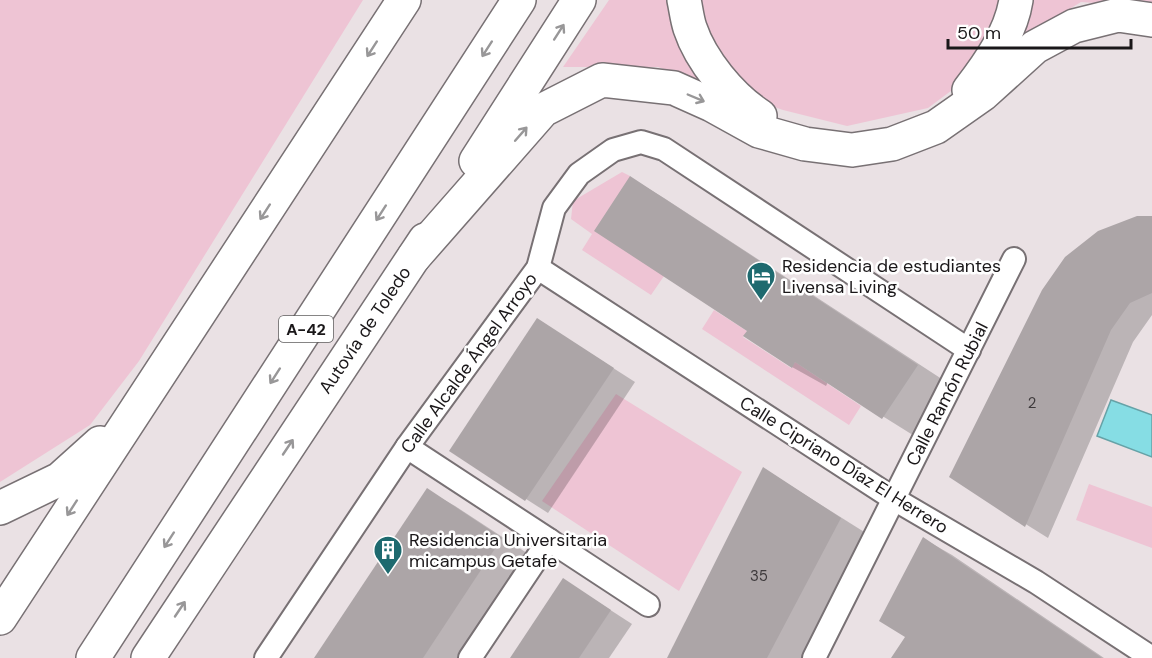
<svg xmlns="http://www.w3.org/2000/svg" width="1152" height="658" font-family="'DM Sans',sans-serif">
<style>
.green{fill:#eec4d4}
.water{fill:#86dde4;stroke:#66a2a7;stroke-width:1.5}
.shadow{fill:#0003}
.building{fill:#aca5a7}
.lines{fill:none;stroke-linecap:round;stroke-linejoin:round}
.minor-casing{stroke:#787174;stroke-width:26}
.motorway-casing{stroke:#787174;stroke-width:36}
.minor{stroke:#fff;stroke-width:22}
.motorway{stroke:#fff;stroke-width:33}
.oneway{stroke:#989798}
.labels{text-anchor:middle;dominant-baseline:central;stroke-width:5;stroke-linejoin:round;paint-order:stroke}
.number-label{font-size:15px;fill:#3e3a3c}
.shield{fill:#fff;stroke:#5f5d5e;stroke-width:1.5}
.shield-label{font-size:16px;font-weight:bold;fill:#1a1719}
.poi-label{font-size:18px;fill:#1a1719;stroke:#fff;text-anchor:start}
.street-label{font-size:18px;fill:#1a1719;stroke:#fff}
</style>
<rect width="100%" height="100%" fill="#eae1e4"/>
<g class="green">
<path d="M0 0H363L139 361 90 425 0 482Z"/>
<path d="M609 0H1152V7L1081 2 1022 38 928 108 847 126 783 110 658 67H563Z"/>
<path d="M622 172 630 176 664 276 651 295 582 250 592 234 571 219 573 201Z"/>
<path d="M714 310 747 331 743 337 791 368 795 362 861 406 849 425 702 329Z"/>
<path d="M616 394 742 472 679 591 542 501Z"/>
<path d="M1089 484 1152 507V548L1076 520Z"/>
</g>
<path class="water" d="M1111 400 1152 415V457L1097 436Z"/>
<g class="shadow">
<path d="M631 178 664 198 951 385 916 437 828 382 826 386 792 367 745 336 749 330Z"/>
<path d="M1152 217V315L1133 342 1048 538 951 477Z"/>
<path d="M538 320 635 382 548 513 451 451Z"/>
<path d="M764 469 869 535 805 658H668Z"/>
<path d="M427 490 455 506 530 555 462 658H316Z"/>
<path d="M924 539 952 555 1104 658H892L907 637Z"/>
<path d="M564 580 632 624 609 658H512Z"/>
</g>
<g class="building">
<path d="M630 176 918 365 882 419 795 362 792 368 743 336 747 331 594 231Z"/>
<path d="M1137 216H1152V293L1130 303 1111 330 1025 527 949 477 1042 290 1065 257 1098 231Z"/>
<path d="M537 318 614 368 525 501 449 451Z"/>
<path d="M763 467 841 518 767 658H667Z"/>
<path d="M427 488 502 538 423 658H314Z"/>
<path d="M923 537 1102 658H891L905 637 879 621Z"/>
<path d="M563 578 611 610 579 658H510Z"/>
</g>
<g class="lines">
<g class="minor-casing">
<g id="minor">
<path d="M538 268 894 499 1036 582 1152 658"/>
<path d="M407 447 549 540 470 658"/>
<path d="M549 540 648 605"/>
<path d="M266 658 407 447 538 268 554 208 579 174 613 150 641 142 664 149 969 350"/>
<path d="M814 658 1014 259"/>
</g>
</g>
<g class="motorway-casing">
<g id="motorway">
<path d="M684 0C686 9 687 19 690 28 701 61 731 97 760 116"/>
<path d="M969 90C989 64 1011 33 1016 0"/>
<path d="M476 161 579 0"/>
<path d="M414 257 543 110 602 80 674 88 712 105 759 131 805 144 852 150 892 144 936 127 983 94 1035 47 1074 26 1118 15 1152 20"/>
<path d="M0 508 60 479 100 443"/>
<path d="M0 618 404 0"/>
<path d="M93 658 519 0"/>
<path d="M148 658 425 240"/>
</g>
</g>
<use href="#minor" class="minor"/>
<use href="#motorway" class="motorway"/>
</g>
<defs><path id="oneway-shaft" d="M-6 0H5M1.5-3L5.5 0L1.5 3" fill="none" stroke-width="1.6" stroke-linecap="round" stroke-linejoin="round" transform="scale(1.5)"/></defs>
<g class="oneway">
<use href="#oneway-shaft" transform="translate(559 32) rotate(-57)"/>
<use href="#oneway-shaft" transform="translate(372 49) rotate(123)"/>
<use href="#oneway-shaft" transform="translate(487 49) rotate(123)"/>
<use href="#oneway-shaft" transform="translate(696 98) rotate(23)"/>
<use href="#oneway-shaft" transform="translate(521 134) rotate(-49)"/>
<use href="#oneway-shaft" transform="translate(265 212) rotate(123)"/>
<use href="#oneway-shaft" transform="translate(381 213) rotate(123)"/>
<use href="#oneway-shaft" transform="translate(275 376) rotate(123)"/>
<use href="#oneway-shaft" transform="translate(288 447) rotate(-56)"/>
<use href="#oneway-shaft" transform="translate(72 508) rotate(123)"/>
<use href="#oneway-shaft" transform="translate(169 540) rotate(123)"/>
<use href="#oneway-shaft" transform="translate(180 609) rotate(-56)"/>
</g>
<defs>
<g id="hotel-pin" transform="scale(1.5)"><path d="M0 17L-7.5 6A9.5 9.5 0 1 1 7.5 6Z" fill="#1e6a6f" stroke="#fff"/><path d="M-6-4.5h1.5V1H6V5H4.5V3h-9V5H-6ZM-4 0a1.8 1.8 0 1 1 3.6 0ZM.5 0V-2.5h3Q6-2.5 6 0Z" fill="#fff"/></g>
<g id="building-pin" transform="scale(1.5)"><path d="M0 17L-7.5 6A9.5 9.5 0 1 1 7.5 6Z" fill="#1e6a6f" stroke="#fff"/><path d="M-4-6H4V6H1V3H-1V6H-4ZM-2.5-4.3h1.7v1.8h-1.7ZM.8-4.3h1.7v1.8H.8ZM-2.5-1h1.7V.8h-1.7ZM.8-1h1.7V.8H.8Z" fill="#fff"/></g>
</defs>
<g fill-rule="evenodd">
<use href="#hotel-pin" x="761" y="276"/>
<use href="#building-pin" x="388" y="550"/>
</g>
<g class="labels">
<g class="number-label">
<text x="1032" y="403">2</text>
<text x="759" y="576">35</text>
</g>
<rect class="shield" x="279" y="316" width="54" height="26" rx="4.5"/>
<g class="shield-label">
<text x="306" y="329">A-42</text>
</g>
<g class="poi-label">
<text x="782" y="266">Residencia de estudiantes<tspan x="782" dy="21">Livensa Living</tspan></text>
<text x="409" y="540">Residencia Universitaria<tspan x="409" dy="21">micampus Getafe</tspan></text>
</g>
<g class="street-label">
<text transform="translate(365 330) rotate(-56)">Autovía de Toledo</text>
<text transform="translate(469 363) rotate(-54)">Calle Alcalde Ángel Arroyo</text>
<text transform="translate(947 394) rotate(-63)">Calle Ramón Rubial</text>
<text transform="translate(844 465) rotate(32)">Calle Cipriano Díaz El Herrero</text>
</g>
</g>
<path d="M948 39v9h183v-9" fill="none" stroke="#1a1719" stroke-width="3"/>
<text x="957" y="39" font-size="18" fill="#1a1719" stroke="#ffffff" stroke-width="4.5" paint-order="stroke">50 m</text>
</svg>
